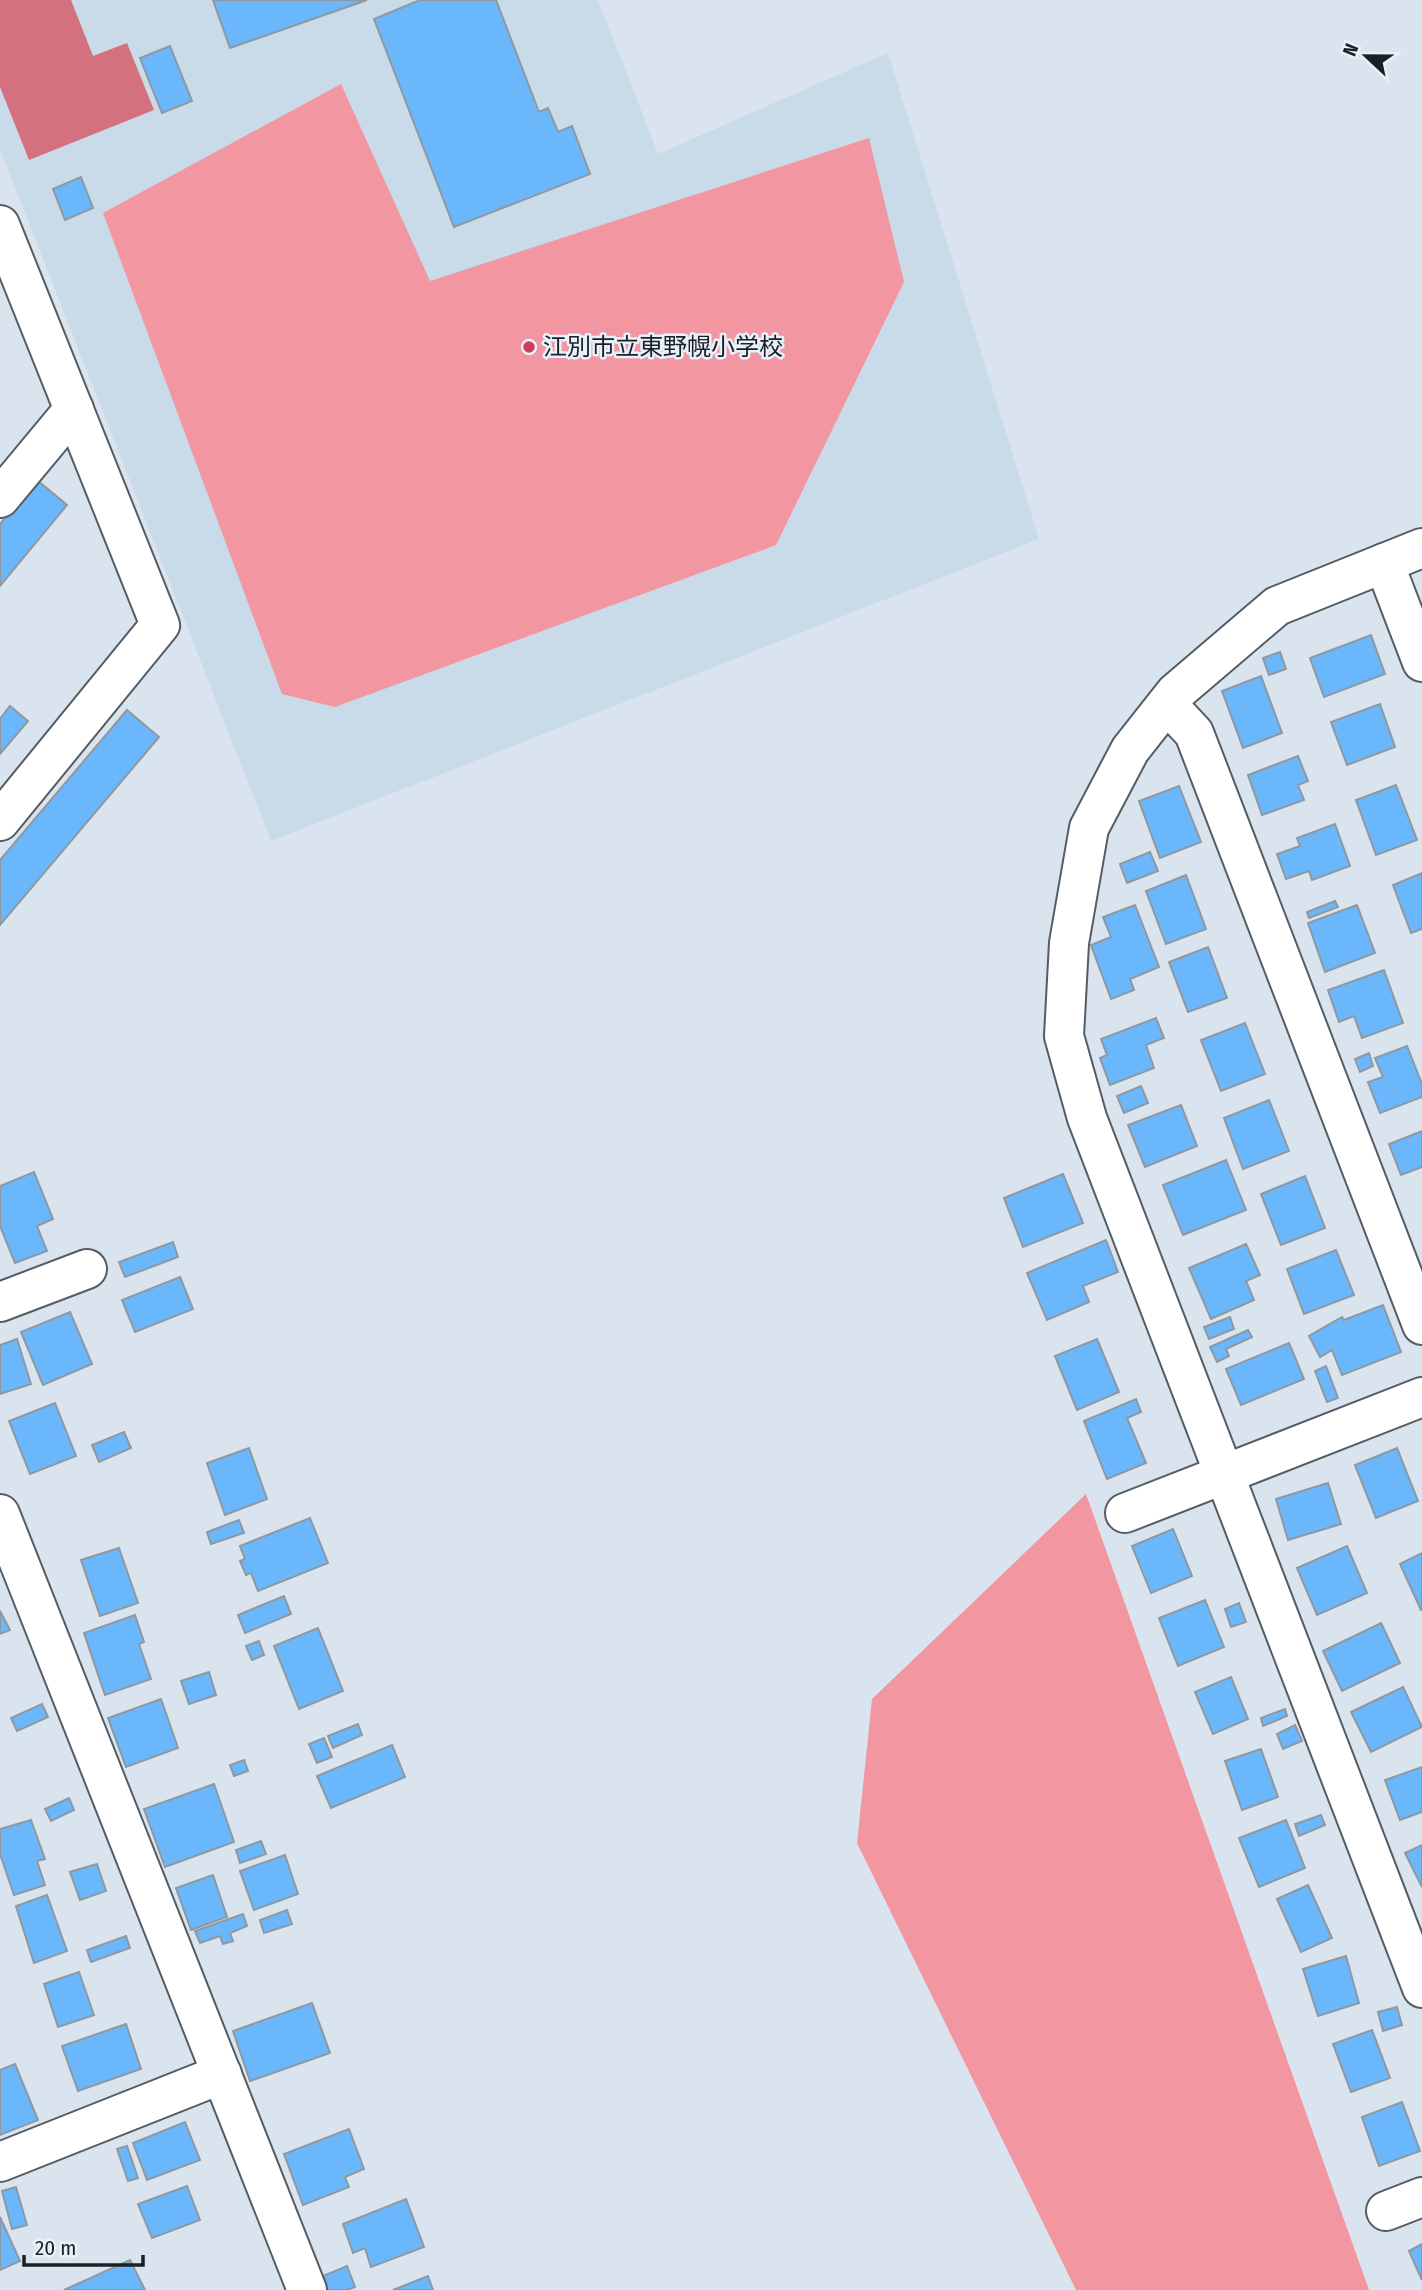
<svg xmlns="http://www.w3.org/2000/svg" width="1422" height="2290" font-family="'Fira Sans Condensed','Noto Sans JP',sans-serif">
<style>
.built{fill:#c9dae9}
.green{fill:#f296a1}
.water{fill:#d3717e}
.building{fill:#6ab8fb;stroke:#8f98a1;stroke-width:2}
.lines{fill:none;stroke-linecap:round;stroke-linejoin:round}
.minor-casing{stroke:#545c64;stroke-width:42}
.minor{stroke:#fff;stroke-width:38}
.poi-dot{fill:#ce3e5d;stroke:#e7f1fb;stroke-width:2.5}
.labels{text-anchor:middle;dominant-baseline:central;stroke-width:5;stroke-linejoin:round;paint-order:stroke}
.poi-label{font-size:24px;fill:#1c1f23;stroke:#e7f1fb;text-anchor:start}
</style>
<rect width="100%" height="100%" fill="#dae4ee"/>
<path class="built" d="M0 0H598L658 154 888 53 1039 539 271 841 0 149Z"/>
<g class="green">
<path d="M341 84 430 281 869 138 904 282 776 545 335 707 282 694 103 213Z"/>
<path d="M1086 1494 1369 2290H1076L857 1843 872 1699Z"/>
</g>
<path class="water" d="M0 0H71L93 56 127 43 154 110 29 160 0 87Z"/>
<g class="building">
<path d="M213 0H367L230 48Z"/>
<path d="M420 0H496L539 112 548 108 558 132 572 126 590 174 454 227 374 19Z"/>
<path d="M170 46 192 101 162 113 140 58Z"/>
<path d="M81 177 93 208 65 220 53 189Z"/>
<path d="M37 480 67 505 0 586V524Z"/>
<path d="M1371 635 1385 674 1324 697 1310 658Z"/>
<path d="M1280 652 1286 669 1269 675 1263 658Z"/>
<path d="M1261 676 1282 733 1243 748 1222 691Z"/>
<path d="M1380 704 1395 747 1347 765 1331 722Z"/>
<path d="M10 706 28 721 0 754V719Z"/>
<path d="M127 710 159 737 0 925V860Z"/>
<path d="M1298 756 1308 781 1298 785 1304 800 1262 815 1248 775Z"/>
<path d="M1396 785 1417 840 1376 855 1356 800Z"/>
<path d="M1179 786 1201 842 1160 858 1139 801Z"/>
<path d="M1335 824 1350 866 1312 880 1309 871 1286 879 1277 854 1300 846 1297 838Z"/>
<path d="M1150 852 1158 871 1127 883 1120 864Z"/>
<path d="M1422 873V929L1411 933 1393 885Z"/>
<path d="M1186 875 1206 929 1166 944 1146 891Z"/>
<path d="M1335 901 1338 907 1309 918 1307 912Z"/>
<path d="M1135 905 1159 967 1130 979 1134 990 1111 999 1091 945 1111 937 1103 917Z"/>
<path d="M1357 905 1375 953 1325 972 1308 923Z"/>
<path d="M1208 947 1227 998 1188 1012 1169 962Z"/>
<path d="M1384 970 1403 1023 1362 1038 1354 1016 1339 1022 1328 990Z"/>
<path d="M1156 1018 1164 1038 1146 1045 1154 1068 1110 1085 1100 1058 1107 1055 1101 1039Z"/>
<path d="M1245 1023 1265 1074 1221 1091 1201 1040Z"/>
<path d="M1407 1046 1422 1084V1097L1380 1113 1368 1082 1383 1077 1375 1058Z"/>
<path d="M1369 1053 1373 1066 1360 1072 1355 1059Z"/>
<path d="M1141 1086 1148 1103 1124 1113 1117 1096Z"/>
<path d="M1269 1100 1289 1151 1243 1169 1224 1118Z"/>
<path d="M1181 1105 1197 1146 1145 1167 1128 1125Z"/>
<path d="M1422 1131V1167L1401 1175 1389 1144Z"/>
<path d="M1226 1160 1246 1210 1183 1235 1163 1185Z"/>
<path d="M34 1172 53 1219 37 1226 47 1251 15 1263 0 1226V1186Z"/>
<path d="M1063 1174 1083 1223 1023 1247 1004 1198Z"/>
<path d="M1305 1176 1325 1228 1281 1245 1261 1194Z"/>
<path d="M1106 1240 1118 1272 1083 1286 1089 1302 1047 1320 1027 1273Z"/>
<path d="M173 1242 178 1257 125 1277 119 1262Z"/>
<path d="M1246 1244 1260 1275 1246 1281 1254 1300 1211 1319 1189 1268Z"/>
<path d="M1336 1250 1354 1295 1304 1314 1287 1269Z"/>
<path d="M180 1277 193 1309 135 1332 122 1300Z"/>
<path d="M1383 1305 1401 1352 1342 1375 1332 1350 1320 1357 1309 1336 1342 1317 1344 1320Z"/>
<path d="M70 1312 92 1364 43 1385 21 1332Z"/>
<path d="M1230 1317 1234 1329 1209 1339 1204 1327Z"/>
<path d="M1248 1330 1252 1337 1226 1349 1229 1356 1217 1362 1210 1347Z"/>
<path d="M17 1339 31 1384 0 1394V1345Z"/>
<path d="M1097 1339 1119 1392 1077 1410 1055 1356Z"/>
<path d="M1289 1343 1304 1379 1241 1405 1226 1369Z"/>
<path d="M1326 1366 1338 1398 1327 1402 1315 1371Z"/>
<path d="M1136 1399 1141 1412 1127 1418 1146 1463 1107 1479 1084 1421Z"/>
<path d="M55 1403 76 1456 30 1474 9 1421Z"/>
<path d="M124 1432 131 1448 99 1462 92 1445Z"/>
<path d="M249 1448 267 1499 225 1515 207 1463Z"/>
<path d="M1397 1448 1418 1501 1376 1518 1355 1465Z"/>
<path d="M1328 1483 1341 1524 1288 1540 1276 1499Z"/>
<path d="M310 1518 328 1563 258 1591 251 1573 246 1575 240 1561 245 1559 240 1546Z"/>
<path d="M239 1520 244 1533 211 1544 207 1532Z"/>
<path d="M1173 1529 1192 1576 1151 1593 1132 1546Z"/>
<path d="M1347 1546 1367 1593 1317 1615 1297 1568Z"/>
<path d="M119 1548 138 1603 100 1616 81 1560Z"/>
<path d="M1422 1553V1610H1421L1400 1564Z"/>
<path d="M284 1596 291 1614 245 1633 238 1615Z"/>
<path d="M1205 1600 1224 1647 1178 1666 1159 1618Z"/>
<path d="M1239 1603 1246 1622 1231 1627 1225 1609Z"/>
<path d="M0 1611 10 1630 0 1634Z"/>
<path d="M135 1615 144 1642 139 1644 151 1679 105 1695 84 1633Z"/>
<path d="M1381 1623 1400 1663 1342 1691 1323 1651Z"/>
<path d="M318 1628 343 1691 299 1709 274 1646Z"/>
<path d="M259 1641 264 1655 252 1660 246 1646Z"/>
<path d="M209 1672 216 1695 189 1704 181 1681Z"/>
<path d="M1231 1677 1248 1719 1213 1734 1195 1692Z"/>
<path d="M1403 1687 1422 1727 1371 1752 1351 1712Z"/>
<path d="M161 1699 178 1748 126 1767 108 1718Z"/>
<path d="M42 1704 48 1717 17 1731 11 1718Z"/>
<path d="M1285 1709 1287 1716 1263 1726 1261 1718Z"/>
<path d="M358 1724 362 1735 333 1748 328 1736Z"/>
<path d="M1295 1725 1302 1741 1283 1749 1277 1734Z"/>
<path d="M324 1738 332 1757 317 1763 309 1744Z"/>
<path d="M392 1745 405 1777 331 1808 317 1776Z"/>
<path d="M1261 1749 1278 1797 1242 1810 1225 1761Z"/>
<path d="M244 1760 248 1771 234 1776 230 1765Z"/>
<path d="M1422 1767V1812L1400 1820 1385 1780Z"/>
<path d="M214 1784 234 1842 165 1867 144 1809Z"/>
<path d="M69 1798 74 1810 51 1821 45 1809Z"/>
<path d="M1321 1815 1325 1825 1299 1836 1295 1824Z"/>
<path d="M31 1820 45 1859 37 1861 45 1885 14 1895 0 1854V1829Z"/>
<path d="M1286 1820 1305 1868 1259 1887 1239 1838Z"/>
<path d="M261 1841 266 1854 240 1863 236 1850Z"/>
<path d="M1422 1845V1887L1405 1853Z"/>
<path d="M285 1855 298 1894 254 1910 240 1871Z"/>
<path d="M97 1864 106 1891 80 1900 70 1872Z"/>
<path d="M213 1875 227 1917 191 1930 176 1888Z"/>
<path d="M1308 1885 1332 1938 1301 1952 1277 1899Z"/>
<path d="M47 1895 67 1951 34 1963 16 1906Z"/>
<path d="M287 1910 292 1924 264 1933 260 1920Z"/>
<path d="M243 1914 247 1926 230 1933 233 1941 223 1944 220 1936 200 1943 195 1931Z"/>
<path d="M126 1936 130 1948 91 1962 87 1950Z"/>
<path d="M1346 1956 1359 2003 1318 2016 1303 1969Z"/>
<path d="M79 1972 94 2015 58 2027 44 1984Z"/>
<path d="M312 2003 330 2053 250 2081 233 2031Z"/>
<path d="M1397 2007 1402 2025 1383 2031 1378 2012Z"/>
<path d="M126 2024 141 2069 78 2091 62 2046Z"/>
<path d="M1372 2030 1390 2078 1351 2092 1333 2044Z"/>
<path d="M15 2064 38 2120 0 2135V2070Z"/>
<path d="M1402 2102 1420 2151 1379 2166 1362 2117Z"/>
<path d="M185 2122 200 2160 147 2180 133 2143Z"/>
<path d="M349 2129 364 2169 345 2177 349 2187 303 2205 284 2154Z"/>
<path d="M127 2146 138 2178 128 2181 117 2149Z"/>
<path d="M187 2186 200 2220 152 2238 138 2204Z"/>
<path d="M16 2187 27 2225 12 2229 2 2191Z"/>
<path d="M406 2199 424 2247 371 2267 365 2248 353 2253 343 2224Z"/>
<path d="M0 2217 20 2261 0 2270Z"/>
<path d="M1422 2244V2280L1409 2251Z"/>
<path d="M130 2260 145 2290H64Z"/>
<path d="M347 2266 355 2287 347 2290H328L323 2276Z"/>
<path d="M428 2276 433 2290H393Z"/>
</g>
<g class="lines">
<g class="minor-casing">
<g id="minor">
<path d="M0 225 160 625 0 821"/>
<path d="M0 498 74 409"/>
<path d="M1422 548 1277 606 1175 693 1130 750 1089 828 1069 943 1064 1036 1087 1118 1422 1988"/>
<path d="M1384 563 1422 662"/>
<path d="M1167 704 1194 733 1422 1325"/>
<path d="M0 1302 87 1269"/>
<path d="M1125 1513 1422 1397"/>
<path d="M0 1514 307 2290"/>
<path d="M0 2162 222 2074"/>
<path d="M1386 2211 1422 2197"/>
</g>
</g>
<use href="#minor" class="minor"/>
</g>
<circle class="poi-dot" cx="529" cy="347" r="7"/>
<g class="labels">
<g class="poi-label">
<text x="543" y="347">江別市立東野幌小学校</text>
</g>
</g>
<g transform="translate(1366 56) rotate(292)" stroke="#e7f1fb" stroke-width="5" paint-order="stroke">
<path d="M0-5L12 26L0 18L-12 26Z" fill="#1c1f23"/>
<text y="-10" font-size="19" font-weight="bold" text-anchor="middle" fill="#1c1f23">N</text>
</g>
<path d="M24 2255v10h119v-10" fill="none" stroke="#1c1f23" stroke-width="3.5"/>
<text x="35" y="2255" font-size="21" fill="#1c1f23" stroke="#e7f1fb" stroke-width="5" paint-order="stroke">20 m</text>
</svg>
